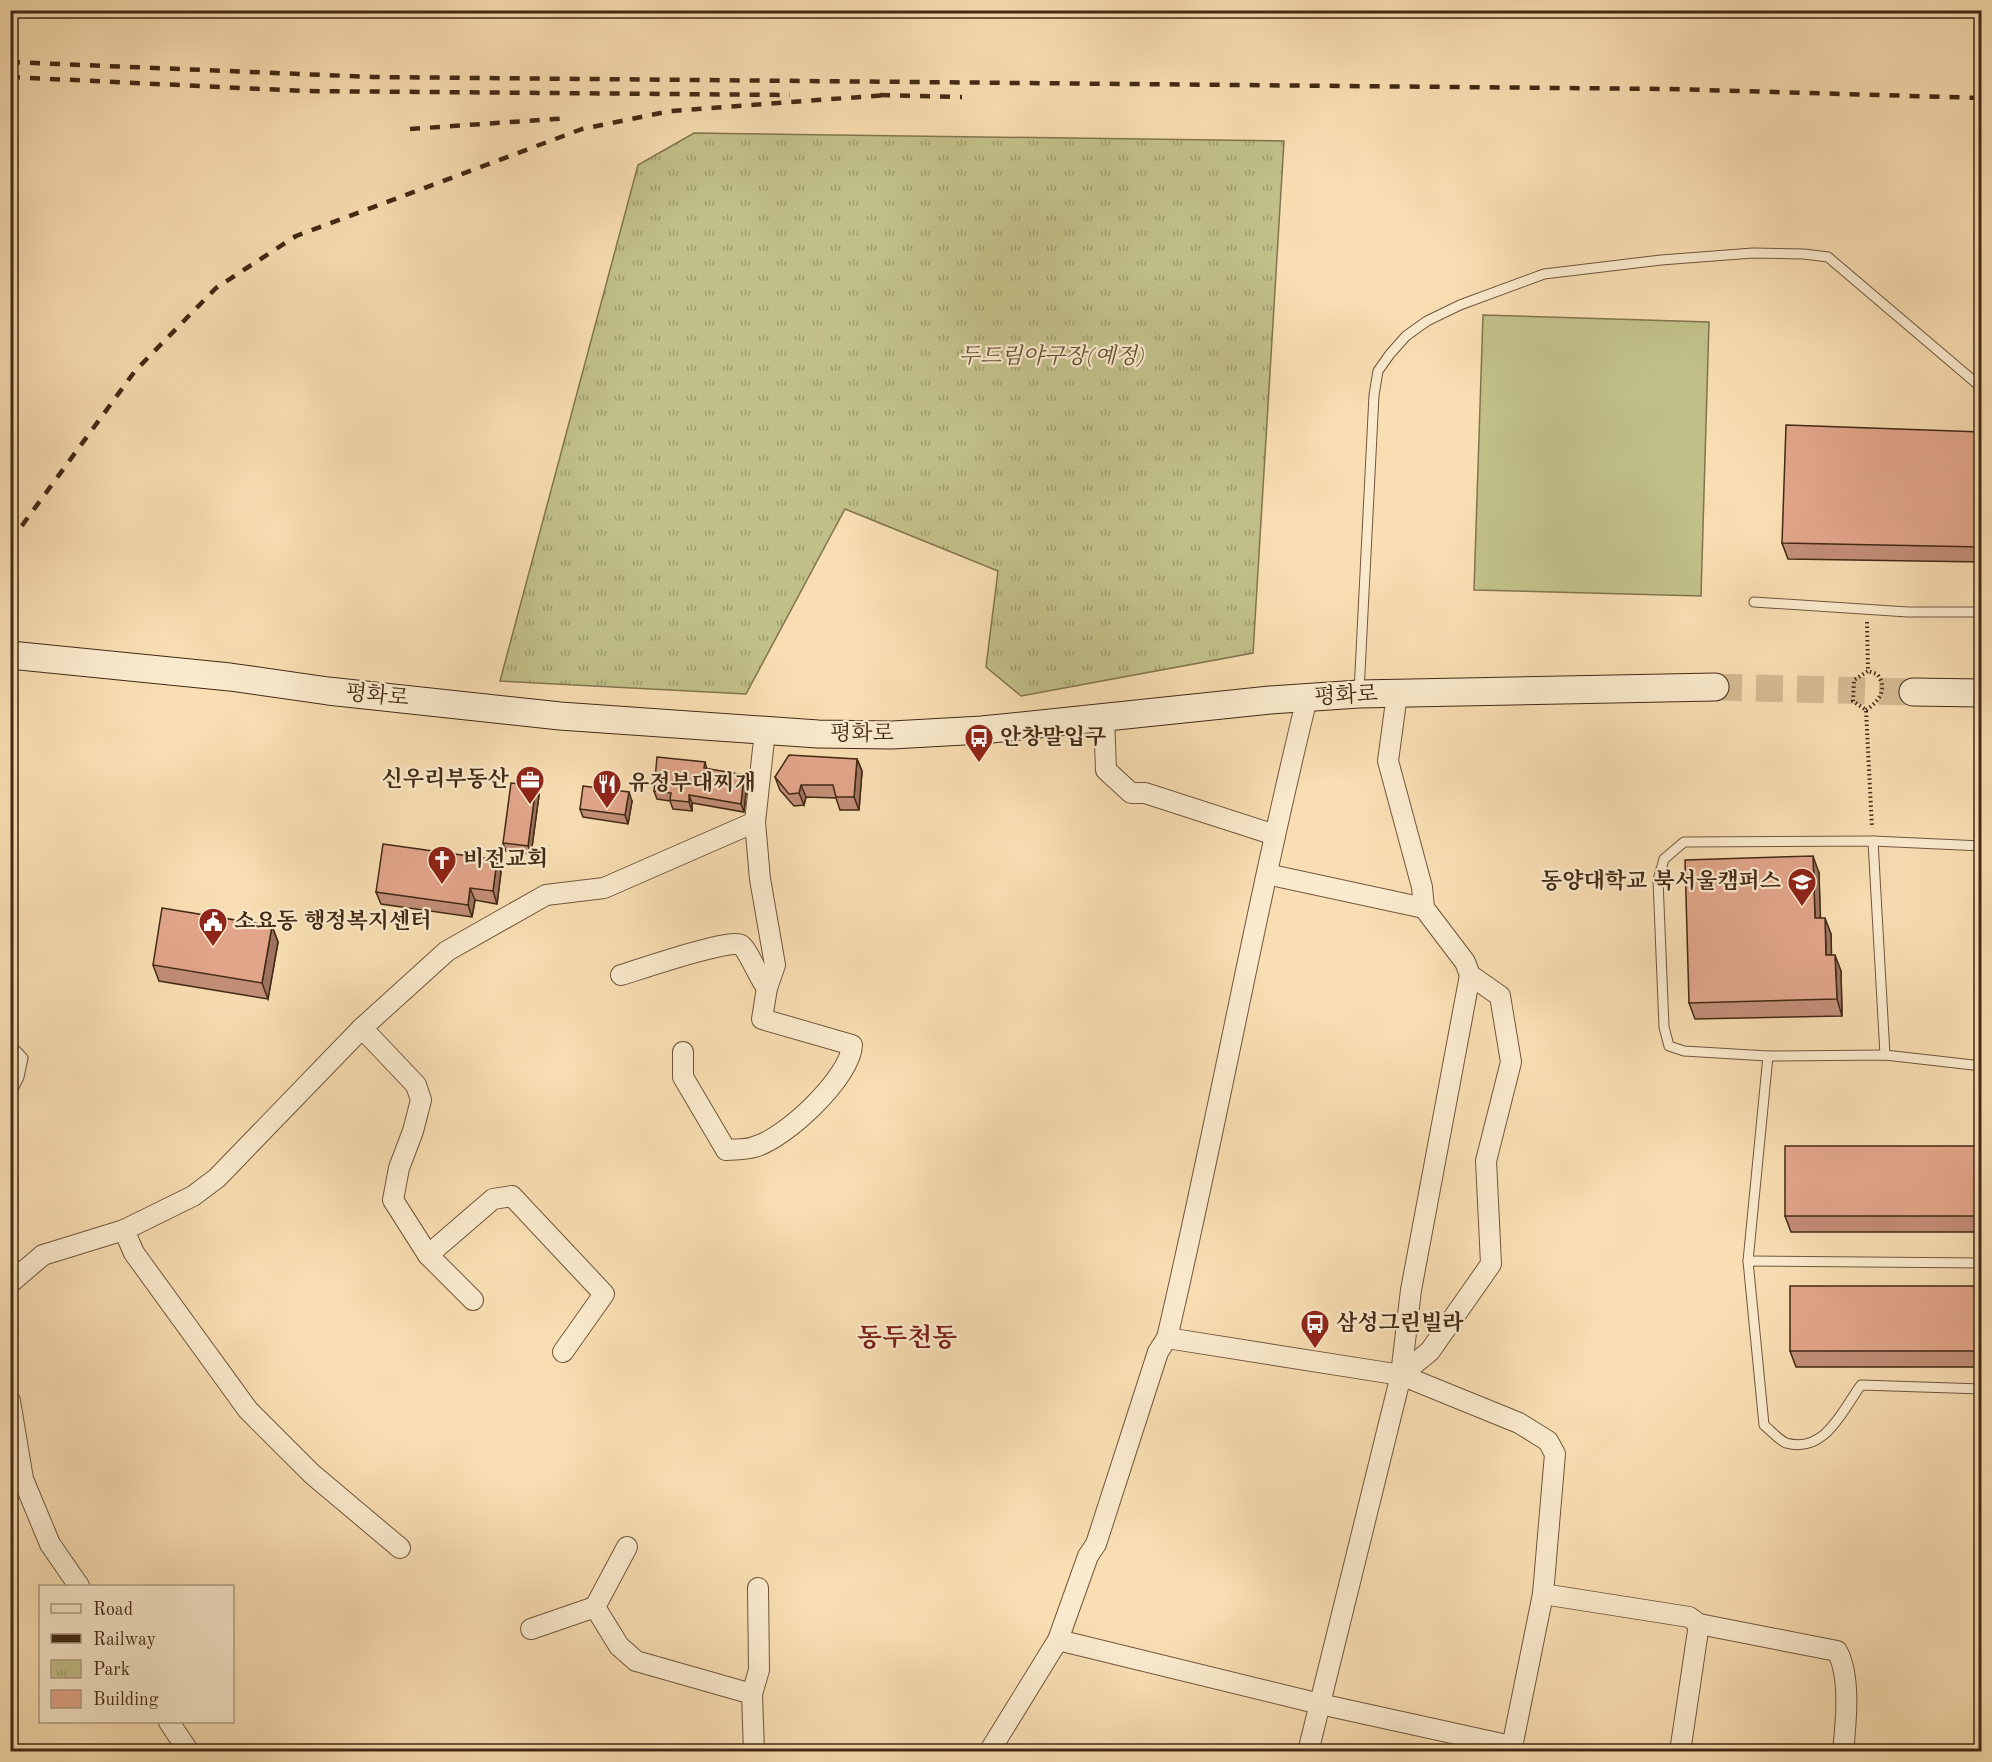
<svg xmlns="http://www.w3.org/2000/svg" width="1992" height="1762" font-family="'Old Standard TT','Noto Serif KR',serif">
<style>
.park{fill:url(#park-tufts);stroke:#82744e;stroke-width:1.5}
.garden{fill:#c2c089;stroke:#82744e;stroke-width:1.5}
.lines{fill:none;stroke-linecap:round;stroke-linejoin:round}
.secondary-tunnel{stroke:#d4ba92;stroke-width:27;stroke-dasharray:27 14;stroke-linecap:butt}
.lane-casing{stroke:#70563c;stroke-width:11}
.street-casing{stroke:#70563c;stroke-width:22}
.secondary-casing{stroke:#422914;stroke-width:29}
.path{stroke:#422914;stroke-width:4;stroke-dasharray:1.5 3;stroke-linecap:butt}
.lane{stroke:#faeacd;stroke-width:9}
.street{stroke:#faeacd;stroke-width:20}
.secondary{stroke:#faeacd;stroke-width:27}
.rail{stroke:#422914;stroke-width:4.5;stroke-dasharray:10 10;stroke-linecap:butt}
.wall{fill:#c28e77;stroke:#422914;stroke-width:1.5}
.shaded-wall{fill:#9e7461;stroke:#422914;stroke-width:1.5}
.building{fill:#e2a58a;stroke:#422914;stroke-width:1.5}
.labels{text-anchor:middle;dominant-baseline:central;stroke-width:4.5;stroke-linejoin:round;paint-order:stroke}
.park-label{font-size:22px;font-style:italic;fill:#624f31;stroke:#faeacd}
.street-label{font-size:22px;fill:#422914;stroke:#faeacd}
.poi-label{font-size:22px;font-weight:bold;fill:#422914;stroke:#faeacd;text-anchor:start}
.quarter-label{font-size:26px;font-weight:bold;fill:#7a1f14;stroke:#faeacd}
</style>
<defs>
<pattern id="park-tufts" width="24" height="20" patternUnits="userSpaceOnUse" patternTransform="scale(1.5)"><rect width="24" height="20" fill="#c2c089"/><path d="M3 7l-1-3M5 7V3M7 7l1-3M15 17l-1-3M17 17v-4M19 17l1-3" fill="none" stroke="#9f9c6f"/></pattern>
</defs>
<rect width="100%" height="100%" fill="#f8deb2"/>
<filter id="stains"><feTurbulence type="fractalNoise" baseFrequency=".00333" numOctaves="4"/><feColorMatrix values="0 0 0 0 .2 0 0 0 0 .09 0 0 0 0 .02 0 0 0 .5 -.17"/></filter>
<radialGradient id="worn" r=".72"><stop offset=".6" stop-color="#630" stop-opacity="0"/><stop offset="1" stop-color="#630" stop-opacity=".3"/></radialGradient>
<path class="park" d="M694 133 1284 141 1253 653 1021 696 986 667 998 571 845 509 746 694 500 681 638 165Z"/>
<path class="garden" d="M1483 315 1709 322 1701 596 1474 590Z"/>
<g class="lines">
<path class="secondary-tunnel" d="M1715 687 1913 692"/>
<g class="lane-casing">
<g id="lane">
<path d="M1263 10H1327"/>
<path d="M1754 602 1908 612H1982"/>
<path d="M1359 692 1374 395 1378 371 1390 354 1406 336 1427 321 1460 305 1544 274 1661 260 1753 253 1804 254 1828 257 1982 388"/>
<path d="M1873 841 1885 1055"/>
<path d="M1982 846 1873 841 1684 842 1664 859 1658 880 1664 1027 1669 1046 1684 1051 1768 1056 1885 1055 1982 1066"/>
<path d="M10 1044 23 1058 19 1077 10 1095"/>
<path d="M1768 1056 1748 1261 1764 1425C1770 1430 1779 1440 1786 1443 1825 1454 1842 1411 1861 1385L1982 1389"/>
<path d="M1748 1261 1982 1263"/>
</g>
</g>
<g class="street-casing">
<g id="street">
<path d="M1397 694 1388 761 1422 887 1424 908 1465 962 1470 975 1500 996 1511 1062 1486 1161 1491 1264 1430 1351 1401 1375"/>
<path d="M1104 716 1106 770 1131 793H1145L1275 835"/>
<path d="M1267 874 1424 908"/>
<path d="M621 975C638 970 730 938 741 945 748 950 759 978 767 988"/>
<path d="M362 1028 416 1085 421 1100 413 1131 399 1168 393 1200 428 1255 473 1300"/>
<path d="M683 1052V1077L726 1150C735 1149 746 1150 754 1147 785 1139 851 1077 852 1045L762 1019 767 988 775 965 760 879 755 822 765 731"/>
<path d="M124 1230 134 1253 248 1410 312 1474 400 1548"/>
<path d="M428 1255 493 1199 512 1196 604 1294 563 1352"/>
<path d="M10 1283 43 1255 124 1230 193 1196 217 1178 362 1028 447 951 546 895 604 888 755 822"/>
<path d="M1167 1338 1401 1375 1519 1423 1548 1441 1555 1454 1543 1594 1511 1752"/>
<path d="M10 1401 23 1479 50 1544 79 1586"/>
<path d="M1543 1594 1689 1617 1699 1624 1837 1651C1851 1676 1846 1723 1843 1752"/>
<path d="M595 1607 619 1646 636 1661 752 1694"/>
<path d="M531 1629 595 1607 627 1547"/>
<path d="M1058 1640 1320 1704 1511 1746"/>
<path d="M169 1722 189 1752"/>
<path d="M754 1752 752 1694 759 1670 758 1588"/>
<path d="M989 1752 1058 1640 1088 1556 1096 1544 1158 1352 1167 1338C1217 1125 1255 910 1307 698"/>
<path d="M1308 1752 1401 1375 1411 1290 1470 975"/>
<path d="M1680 1752 1699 1624"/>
</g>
</g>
<g class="secondary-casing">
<g id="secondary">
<path d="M10 655 230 677 328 691 560 716 818 734 892 735 982 730 1270 700 1359 694 1715 687"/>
<path d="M1913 692 1982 693"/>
</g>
</g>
<g class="path">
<path d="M1867 622 1868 671 1854 680 1853 701 1866 710 1872 828"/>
<path d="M1866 710C1880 701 1888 688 1877 674L1868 671"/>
</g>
<use href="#lane" class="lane"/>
<use href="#street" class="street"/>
<use href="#secondary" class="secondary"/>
<g class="rail">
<path d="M10 62 373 77 1670 89 1982 98"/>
<path d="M10 77 304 91 790 95"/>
<path d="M880 95 962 97"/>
<path d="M410 129 569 118"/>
<path d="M10 542 135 371 216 288 296 236 582 129 670 111 887 95"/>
</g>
</g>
<g class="wall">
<path d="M1982 432V562L1788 559 1782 543Z"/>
<path d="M857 759 862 771 859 810H840L836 798 806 797 804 805 794 806 780 790 775 777Z"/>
<path d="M705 762 707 769 744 775 747 783 744 812 692 803V811L673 809 670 801 657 799 654 791Z"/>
<path d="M536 786 539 795 531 854 506 851 503 843Z"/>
<path d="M632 801 628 824 583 817 580 809Z"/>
<path d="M497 860 501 872 497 904 475 900 472 917 381 904 376 892Z"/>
<path d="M1819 873 1820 918 1831 934V955L1841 971 1842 1016 1695 1019 1689 1003Z"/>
<path d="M272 926 278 942 268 999 159 981 153 965Z"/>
<path d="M1982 1146V1232H1791L1785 1216Z"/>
<path d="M1982 1286V1367H1796L1790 1351Z"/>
</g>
<g class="shaded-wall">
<path d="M857 759 862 771 859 810 854 797Z"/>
<path d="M744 775 747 783 744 812 741 804Z"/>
<path d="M801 785 806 797 804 805 799 793Z"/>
<path d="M536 786 539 795 531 854 528 846Z"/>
<path d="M629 792 632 801 628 824 625 815Z"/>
<path d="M689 795 692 803V811L689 802Z"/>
<path d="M1813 856 1819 873 1821 934 1815 918Z"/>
<path d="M497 860 501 872 497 904 493 891Z"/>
<path d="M470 888 475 900 472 917 468 905Z"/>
<path d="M1825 918 1831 934 1832 971 1826 955Z"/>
<path d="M272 926 278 942 268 999 262 983Z"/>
<path d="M1835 955 1841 971 1842 1016 1837 999Z"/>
</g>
<g class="building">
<path d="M1786 425 1982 432V547L1782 543Z"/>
<path d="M789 755 857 759 854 797H836L833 785H801L799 793 789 794 775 777Z"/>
<path d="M657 757 705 762 704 768 744 775 741 804 689 795V802L670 800 671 793 654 791Z"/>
<path d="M511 783 536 786 528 846 503 843Z"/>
<path d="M583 786 629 792 625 815 580 809Z"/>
<path d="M383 844 497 860 493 891 470 888 468 905 376 892Z"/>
<path d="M1813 856 1815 918H1825L1826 955H1835L1837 999 1689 1003 1685 860Z"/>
<path d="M162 908 272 926 262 983 153 965Z"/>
<rect x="1785" y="1146" width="197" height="70"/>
<rect x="1790" y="1286" width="192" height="65"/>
</g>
<defs>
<g id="bus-pin" transform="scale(1.5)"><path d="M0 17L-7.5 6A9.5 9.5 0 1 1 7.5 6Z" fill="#8f2418" stroke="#faeacd"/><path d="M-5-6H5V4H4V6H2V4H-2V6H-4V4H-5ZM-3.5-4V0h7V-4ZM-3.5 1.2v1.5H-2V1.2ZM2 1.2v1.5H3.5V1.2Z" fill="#fff"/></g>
<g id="office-pin" transform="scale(1.5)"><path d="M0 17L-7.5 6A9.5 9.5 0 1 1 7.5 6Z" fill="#8f2418" stroke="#faeacd"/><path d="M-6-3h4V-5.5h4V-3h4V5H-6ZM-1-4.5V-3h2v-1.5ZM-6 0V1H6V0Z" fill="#fff"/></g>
<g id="restaurant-pin" transform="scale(1.5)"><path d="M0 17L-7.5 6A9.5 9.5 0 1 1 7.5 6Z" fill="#8f2418" stroke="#faeacd"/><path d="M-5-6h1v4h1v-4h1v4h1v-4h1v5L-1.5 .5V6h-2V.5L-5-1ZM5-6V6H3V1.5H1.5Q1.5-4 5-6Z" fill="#fff"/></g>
<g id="church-pin" transform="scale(1.5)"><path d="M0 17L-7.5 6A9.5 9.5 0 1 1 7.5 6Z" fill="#8f2418" stroke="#faeacd"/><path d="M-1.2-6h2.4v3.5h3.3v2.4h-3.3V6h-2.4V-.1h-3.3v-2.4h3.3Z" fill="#fff"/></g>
<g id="university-pin" transform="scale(1.5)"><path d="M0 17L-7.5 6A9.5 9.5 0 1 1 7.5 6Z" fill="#8f2418" stroke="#faeacd"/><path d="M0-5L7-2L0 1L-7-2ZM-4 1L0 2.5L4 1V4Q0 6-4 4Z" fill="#fff"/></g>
<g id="civic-pin" transform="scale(1.5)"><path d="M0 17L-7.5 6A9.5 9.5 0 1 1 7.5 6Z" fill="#8f2418" stroke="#faeacd"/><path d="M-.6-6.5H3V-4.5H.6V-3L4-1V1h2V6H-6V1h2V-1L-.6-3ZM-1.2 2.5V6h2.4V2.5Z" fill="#fff"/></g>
</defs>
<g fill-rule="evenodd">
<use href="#bus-pin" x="979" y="738"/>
<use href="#office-pin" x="530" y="780"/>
<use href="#restaurant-pin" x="607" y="784"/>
<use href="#church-pin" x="442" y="860"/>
<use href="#university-pin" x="1802" y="882"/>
<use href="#civic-pin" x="213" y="922"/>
<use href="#bus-pin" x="1315" y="1324"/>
</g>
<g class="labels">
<g class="park-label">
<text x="1052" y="357">두드림야구장(예정)</text>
</g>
<g class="street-label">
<text transform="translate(377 696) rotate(6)">평화로</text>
<text transform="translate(1346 696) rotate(-3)">평화로</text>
<text x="862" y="734">평화로</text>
</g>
<g class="poi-label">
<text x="1000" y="738">안창말입구</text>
<text x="509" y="780" text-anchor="end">신우리부동산</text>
<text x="628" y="784">유정부대찌개</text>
<text x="463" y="860">비전교회</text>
<text x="1781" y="882" text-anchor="end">동양대학교 북서울캠퍼스</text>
<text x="234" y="922">소요동 행정복지센터</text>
<text x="1336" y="1324">삼성그린빌라</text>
</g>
<g class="quarter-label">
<text x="907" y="1339">동두천동</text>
</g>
</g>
<rect width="1992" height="1762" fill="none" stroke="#f8deb2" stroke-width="36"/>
<rect x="12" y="12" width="1968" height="1738" fill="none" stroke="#422914" stroke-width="3"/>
<rect x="18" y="18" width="1956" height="1726" fill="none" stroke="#422914" stroke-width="1.5"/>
<rect x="39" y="1585" width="195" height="138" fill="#faeacd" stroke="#b09d83" stroke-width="1.5"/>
<rect x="51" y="1604" width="30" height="9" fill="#faeacd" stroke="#b09d83" stroke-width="1.5"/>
<text x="93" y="1615" font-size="18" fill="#422914">Road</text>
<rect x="51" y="1634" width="30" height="9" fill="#422914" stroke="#b09d83" stroke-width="1.5"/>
<text x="93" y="1645" font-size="18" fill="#422914">Railway</text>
<rect x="51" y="1660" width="30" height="18" fill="url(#park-tufts)" stroke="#b09d83" stroke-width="1.5"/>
<text x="93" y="1675" font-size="18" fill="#422914">Park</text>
<rect x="51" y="1690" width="30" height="18" fill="#e2a58a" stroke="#b09d83" stroke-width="1.5"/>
<text x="93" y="1705" font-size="18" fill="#422914">Building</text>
<rect width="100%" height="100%" filter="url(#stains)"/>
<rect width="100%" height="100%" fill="url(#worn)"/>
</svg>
